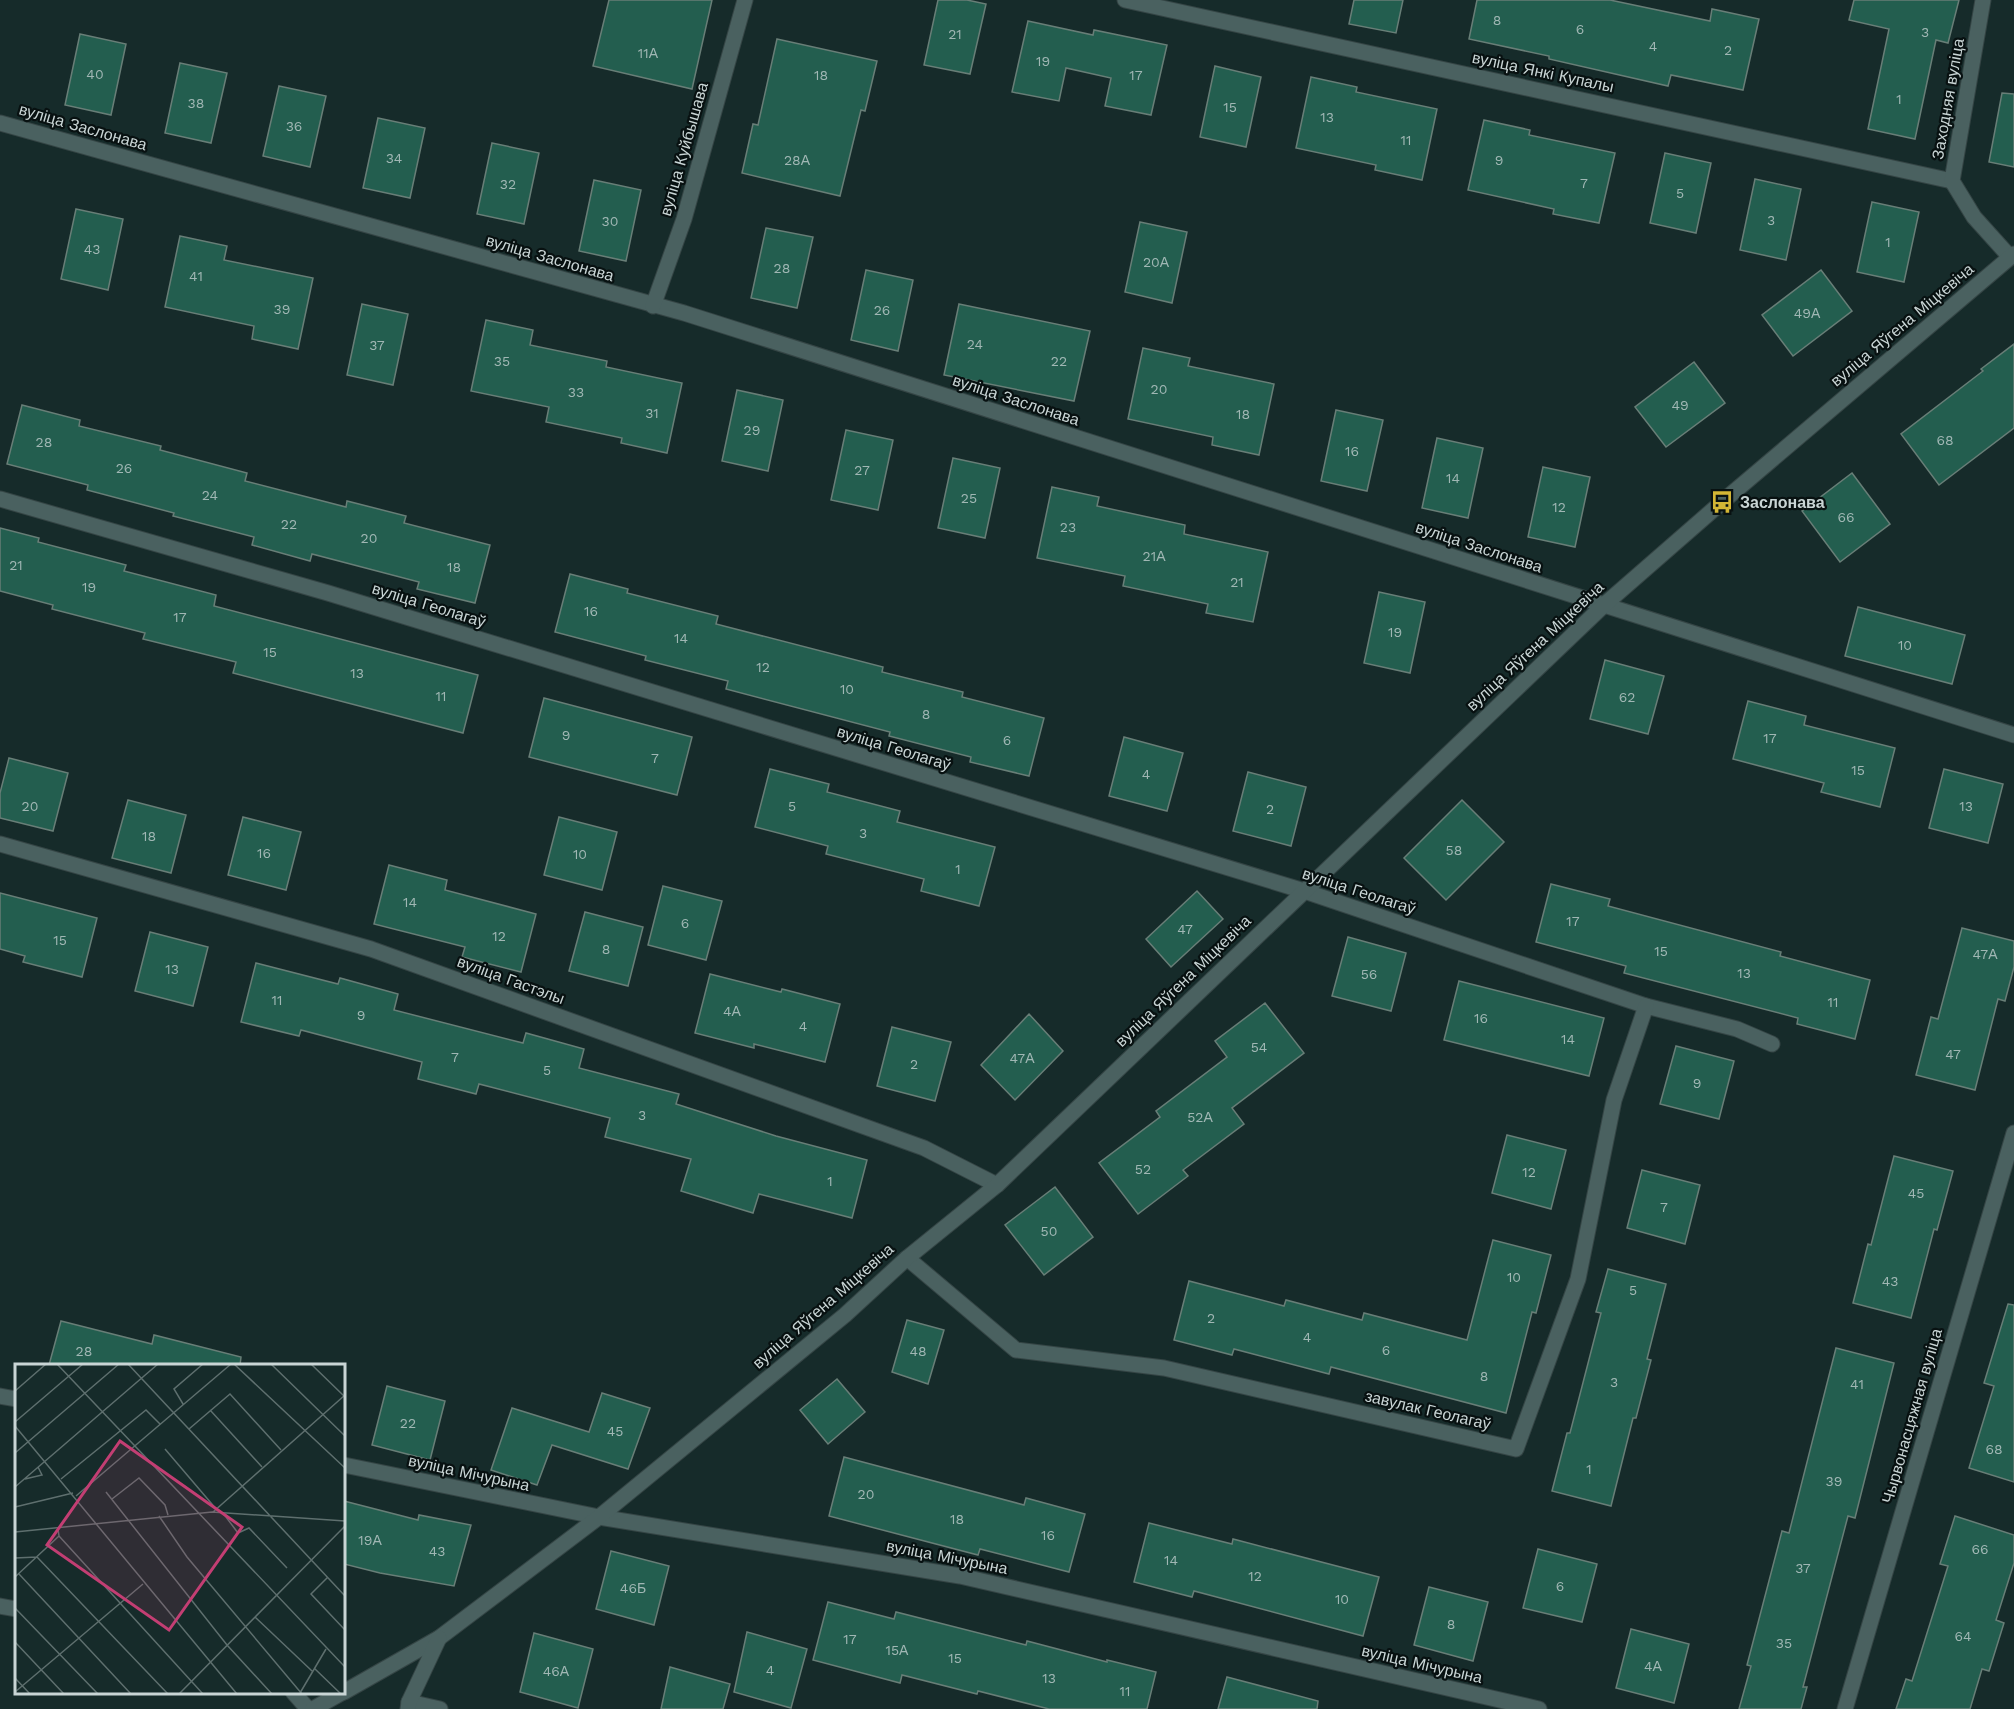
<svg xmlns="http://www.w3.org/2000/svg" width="2014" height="1709" font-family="'Work Sans',sans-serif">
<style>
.building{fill:#235e4f;stroke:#687e77;stroke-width:1.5}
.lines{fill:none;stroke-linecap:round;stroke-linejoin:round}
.minor-casing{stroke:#354545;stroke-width:17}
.tertiary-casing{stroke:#354545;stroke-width:17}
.minor{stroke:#4a6160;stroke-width:15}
.tertiary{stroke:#4a6160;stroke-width:15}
.labels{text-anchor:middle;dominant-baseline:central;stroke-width:4.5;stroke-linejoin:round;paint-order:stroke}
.number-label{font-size:14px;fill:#a0b7b4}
.street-label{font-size:16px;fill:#c9d5d5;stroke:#081111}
.poi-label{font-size:16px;font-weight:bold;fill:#c9d5d5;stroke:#081111;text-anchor:start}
.inset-road{fill:none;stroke:#5e6f6e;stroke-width:1.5}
.view{fill:#c33e73;fill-opacity:0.15;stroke:#c33e73;stroke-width:3}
.inset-edge{fill:none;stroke:#c9d5d5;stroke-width:3}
</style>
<rect width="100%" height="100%" fill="#162b2a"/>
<g class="building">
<path d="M609 0H712L692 89 593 66Z"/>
<path d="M938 0H967L986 4 970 74 924 65Z"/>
<path d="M1354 0H1403L1396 33 1349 24Z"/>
<path d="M1477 0H1610L1710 21 1712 9 1759 19 1743 90 1671 75 1668 86 1549 59V56L1469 39Z"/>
<path d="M1854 0H1959L1948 43 1936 40 1915 139 1868 129 1889 29 1849 20Z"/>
<path d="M1028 21 1093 35 1094 30 1167 45 1151 115 1105 106 1111 78 1066 68 1059 101 1012 92Z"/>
<path d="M80 34 126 44 111 115 65 105Z"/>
<path d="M777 39 877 61 865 111 861 110 840 196 742 173 753 124 758 125Z"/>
<path d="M180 63 227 73 211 143 165 133Z"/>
<path d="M1215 66 1261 77 1246 147 1200 137Z"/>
<path d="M1311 77 1357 87 1356 92 1437 109 1422 180 1375 170 1376 165 1296 148Z"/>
<path d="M279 86 326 96 310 167 263 156Z"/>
<path d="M2002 93 2014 94V167L1989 162Z"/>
<path d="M378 118 425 128 410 198 363 188Z"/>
<path d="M1484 120 1530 130 1529 135 1615 153 1599 223 1553 214 1554 209 1468 190Z"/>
<path d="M492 143 539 153 524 224 477 214Z"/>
<path d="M1665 153 1711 163 1696 233 1650 223Z"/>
<path d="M1755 179 1801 189 1786 260 1740 250Z"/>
<path d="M594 180 641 190 626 261 579 251Z"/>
<path d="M1872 202 1919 212 1904 282 1857 272Z"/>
<path d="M76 209 123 219 108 290 61 279Z"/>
<path d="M1140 222 1187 232 1172 303 1125 292Z"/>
<path d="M766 228 813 237 797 308 751 298Z"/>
<path d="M180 236 227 246 224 260 313 278 298 349 252 339 254 326 165 307Z"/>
<path d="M866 270 913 280 898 351 851 340Z"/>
<path d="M1821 270 1852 311 1793 356 1762 315Z"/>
<path d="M362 304 408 314 393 385 347 375Z"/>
<path d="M959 304 1090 331 1074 401 944 375Z"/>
<path d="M486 320 533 330 530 345 607 361 606 367 682 383 667 453 621 443 622 438 546 422 549 407 471 391Z"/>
<path d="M2014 344V428L1939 485 1901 434 1983 371 1981 369Z"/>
<path d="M1143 348 1190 358 1188 366 1274 384 1259 455 1212 445 1213 437 1128 419Z"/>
<path d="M1694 362 1725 403 1666 447 1635 407Z"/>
<path d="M737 390 783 400 768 471 722 461Z"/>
<path d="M22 405 80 420 79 426 161 446 160 450 247 473 245 481 346 507 347 501 406 516 404 523 490 545 475 603 417 589 419 582 312 554 310 561 252 545 254 537 173 516 174 513 87 490 88 485 7 464Z"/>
<path d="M1336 410 1383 420 1367 491 1321 481Z"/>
<path d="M846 430 893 440 878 510 831 500Z"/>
<path d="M1437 438 1483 448 1468 518 1422 508Z"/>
<path d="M953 458 1000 468 985 538 938 528Z"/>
<path d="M1543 467 1590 477 1575 547 1528 537Z"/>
<path d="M1852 473 1890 524 1840 562 1802 511Z"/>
<path d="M1052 487 1099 497 1097 506 1185 525 1184 534 1268 552 1253 622 1206 613 1208 604 1123 586 1125 576 1037 558Z"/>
<path d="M0 528 39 538 38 542 126 565 124 571 216 595 214 606 478 675 463 733 233 673 236 662 143 639 145 633 52 609 53 605 0 591Z"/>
<path d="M570 574 628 589 627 593 718 616 716 624 883 667 882 672 963 692 962 697 1044 718 1029 776 970 762 971 757 889 736 890 732 726 689 728 681 645 660 646 656 555 632Z"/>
<path d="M1379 592 1425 602 1410 673 1364 663Z"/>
<path d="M1858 607 1965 635 1952 684 1845 656Z"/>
<path d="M1605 660 1664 676 1648 734 1590 719Z"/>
<path d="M544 698 692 737 677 795 529 757Z"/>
<path d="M1748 701 1806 716 1804 725 1895 748 1880 807 1821 792 1824 783 1733 759Z"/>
<path d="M1124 737 1183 753 1167 811 1109 796Z"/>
<path d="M9 758 68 773 53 831 0 818V793Z"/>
<path d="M770 769 829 784 827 792 900 811 897 822 995 847 979 906 921 891 924 879 826 854 828 846 755 827Z"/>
<path d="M1944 769 2003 784 1988 843 1929 828Z"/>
<path d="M1248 772 1306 787 1291 846 1233 831Z"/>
<path d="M128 800 186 815 171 873 112 858Z"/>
<path d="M1462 800 1504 842 1446 900 1404 858Z"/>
<path d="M243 817 301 832 286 890 228 875Z"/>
<path d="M559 817 617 832 602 890 544 875Z"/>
<path d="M389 865 447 880 445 890 536 914 521 972 462 957 465 947 374 924Z"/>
<path d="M1551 884 1610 899 1608 906 1781 952 1780 956 1870 980 1855 1039 1797 1024 1798 1018 1624 973 1626 966 1536 942Z"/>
<path d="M663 886 722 901 706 960 648 945Z"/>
<path d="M1197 891 1223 919 1171 967 1146 939Z"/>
<path d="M0 893 97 918 82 977 23 962 25 956 0 949Z"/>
<path d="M585 912 643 927 628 986 569 971Z"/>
<path d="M1962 928 2014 941V967L2005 1001 1998 999 1975 1090 1916 1075 1931 1017 1938 1019Z"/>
<path d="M150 932 208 947 193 1006 135 991Z"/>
<path d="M1348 937 1406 953 1391 1011 1332 996Z"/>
<path d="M256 963 338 984 340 978 398 994 394 1010 523 1043 526 1033 584 1049 579 1068 679 1094 676 1104 776 1136 867 1160 852 1218 759 1194 753 1213 681 1191 691 1159 605 1137 610 1118 479 1084 476 1094 418 1079 422 1062 301 1030 299 1036 241 1022Z"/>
<path d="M710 974 781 992 782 989 840 1004 825 1062 754 1044V1048L695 1033Z"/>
<path d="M1459 981 1604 1018 1589 1076 1444 1040Z"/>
<path d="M1265 1003 1304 1053 1232 1108 1244 1124 1183 1170 1188 1176 1138 1214 1099 1163 1160 1117 1156 1111 1227 1057 1215 1041Z"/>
<path d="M1029 1014 1063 1051 1015 1100 981 1065Z"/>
<path d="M892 1027 951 1042 935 1101 877 1086Z"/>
<path d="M1676 1046 1734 1061 1719 1119 1660 1104Z"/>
<path d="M1507 1135 1566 1150 1551 1209 1492 1193Z"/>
<path d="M1894 1156 1953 1171 1937 1230 1934 1229 1911 1318 1853 1303 1868 1244 1871 1245Z"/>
<path d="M1642 1170 1700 1185 1685 1244 1627 1228Z"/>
<path d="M1055 1187 1093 1237 1044 1275 1005 1225Z"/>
<path d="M1493 1240 1551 1255 1536 1313 1532 1312 1506 1413 1331 1367 1329 1374 1234 1349 1232 1355 1174 1340 1189 1281 1284 1306 1286 1300 1362 1320 1364 1313 1467 1340Z"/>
<path d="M1608 1269 1666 1284 1647 1359 1651 1360 1636 1418H1633L1611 1506 1552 1491 1567 1433H1570L1601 1313 1596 1312Z"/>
<path d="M2008 1304 2014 1305V1482L1969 1468 1994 1386 1984 1383Z"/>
<path d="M907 1320 944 1330 928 1384 892 1372Z"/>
<path d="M61 1321 152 1344 154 1335 241 1357 240 1365H49Z"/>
<path d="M1836 1348 1894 1363 1855 1518 1848 1516 1803 1687H1807L1801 1709H1739L1751 1666 1747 1665 1782 1531 1789 1533Z"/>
<path d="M837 1379 865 1412 828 1444 800 1410Z"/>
<path d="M387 1386 445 1401 430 1460 372 1445Z"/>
<path d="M602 1393 650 1408 628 1469 552 1445 537 1485 491 1470 512 1408 589 1432Z"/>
<path d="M844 1457 1024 1505 1026 1498 1085 1514 1069 1572 980 1549 978 1555 829 1516Z"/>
<path d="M344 1501 418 1520 419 1515 471 1525 454 1586 380 1573 344 1564Z"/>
<path d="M1955 1516 2014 1535V1563L1996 1620 2004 1623 1989 1671 1982 1669 1970 1709H1896L1906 1679 1912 1681 1948 1566 1940 1564Z"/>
<path d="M1149 1523 1232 1544 1233 1539 1379 1577 1363 1636 1194 1591 1192 1597 1134 1582Z"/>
<path d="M1538 1549 1597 1564 1582 1622 1523 1608Z"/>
<path d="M611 1551 669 1566 654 1625 596 1609Z"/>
<path d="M1429 1587 1488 1602 1473 1661 1414 1645Z"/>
<path d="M828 1602 894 1619 896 1612 1026 1645 1027 1641 1107 1662V1660L1156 1672 1147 1709H1049L978 1691 977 1694 902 1675 900 1683 813 1660Z"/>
<path d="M1631 1629 1689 1644 1674 1703 1616 1688Z"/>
<path d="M747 1632 807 1649 791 1708 734 1692Z"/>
<path d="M534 1633 593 1649 578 1708 520 1692Z"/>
<path d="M670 1667 730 1684 723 1709H661Z"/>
<path d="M1227 1677 1318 1701 1317 1709H1218Z"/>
</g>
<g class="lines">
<g class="minor-casing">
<g id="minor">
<path d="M1125 0 1952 181"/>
<path d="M1983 0 1952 181 1974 217 2010 257"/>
<path d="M0 123 684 313 2014 735"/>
<path d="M653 306 684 219 745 0"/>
<path d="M0 499 328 593 1304 891 1646 1006 1737 1029 1772 1044"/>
<path d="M0 844 371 949 924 1148 997 1185"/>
<path d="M907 1258 1016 1350 1164 1368 1516 1449 1578 1279 1614 1100 1646 1006"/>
<path d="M0 1396 16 1399"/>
<path d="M344 1465 599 1517 960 1576 1539 1709"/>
<path d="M0 1606 16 1609"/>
<path d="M293 1692 308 1709"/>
<path d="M409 1702 440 1709"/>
<path d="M1845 1709 2014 1133"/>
</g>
</g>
<g class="tertiary-casing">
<g id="tertiary">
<path d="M344 1692 439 1638 599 1517 845 1315 907 1258 997 1185 1604 605 1722 502 2014 254"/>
<path d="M313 1709 343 1692"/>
<path d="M408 1709 409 1702 439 1638"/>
</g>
</g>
<use href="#minor" class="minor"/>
<use href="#tertiary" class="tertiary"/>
</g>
<defs>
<g id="bus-bare" transform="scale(1.8)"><path d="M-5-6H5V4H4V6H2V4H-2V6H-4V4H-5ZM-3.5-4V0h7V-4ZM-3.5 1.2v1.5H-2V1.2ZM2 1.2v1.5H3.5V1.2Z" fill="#d3b635" stroke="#081111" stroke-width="2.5" paint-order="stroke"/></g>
</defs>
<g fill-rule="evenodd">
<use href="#bus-bare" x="1722" y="502"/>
</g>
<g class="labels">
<g class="number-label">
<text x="1497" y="20">8</text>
<text x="1580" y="29">6</text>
<text x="1925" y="32">3</text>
<text x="955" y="34">21</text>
<text x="1653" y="46">4</text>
<text x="1728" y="50">2</text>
<text x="648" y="53">11А</text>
<text x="1043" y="61">19</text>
<text x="95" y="74">40</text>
<text x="821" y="75">18</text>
<text x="1136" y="75">17</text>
<text x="1899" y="99">1</text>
<text x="196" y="103">38</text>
<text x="1230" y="107">15</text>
<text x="1327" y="117">13</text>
<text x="294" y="126">36</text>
<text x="1406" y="140">11</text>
<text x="394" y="158">34</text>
<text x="797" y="160">28А</text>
<text x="1499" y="160">9</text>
<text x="1584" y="183">7</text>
<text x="508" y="184">32</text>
<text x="1680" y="193">5</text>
<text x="1771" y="220">3</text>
<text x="610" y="221">30</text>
<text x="1888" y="242">1</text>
<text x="92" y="249">43</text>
<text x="1156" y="262">20А</text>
<text x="782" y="268">28</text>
<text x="196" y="276">41</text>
<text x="282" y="309">39</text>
<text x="882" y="310">26</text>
<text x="1807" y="313">49А</text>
<text x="975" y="344">24</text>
<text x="377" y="345">37</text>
<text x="502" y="361">35</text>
<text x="1059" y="361">22</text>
<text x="1159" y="389">20</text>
<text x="576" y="392">33</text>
<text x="1680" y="405">49</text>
<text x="652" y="413">31</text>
<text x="1243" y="414">18</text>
<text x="752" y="430">29</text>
<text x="1945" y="440">68</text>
<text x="44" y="442">28</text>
<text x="1352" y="451">16</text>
<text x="124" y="468">26</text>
<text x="862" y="470">27</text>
<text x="1453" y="478">14</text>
<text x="210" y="495">24</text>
<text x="969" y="498">25</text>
<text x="1559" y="507">12</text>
<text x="1846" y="517">66</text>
<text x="289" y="524">22</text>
<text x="1068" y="527">23</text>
<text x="369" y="538">20</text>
<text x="1154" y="556">21А</text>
<text x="16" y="565">21</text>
<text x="454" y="567">18</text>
<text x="1237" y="582">21</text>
<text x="89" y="587">19</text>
<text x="591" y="611">16</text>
<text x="180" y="617">17</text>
<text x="1395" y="632">19</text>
<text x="681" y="638">14</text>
<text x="1905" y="645">10</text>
<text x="270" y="652">15</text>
<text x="763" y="667">12</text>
<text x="357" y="673">13</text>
<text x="847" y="689">10</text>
<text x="441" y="696">11</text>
<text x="1627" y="697">62</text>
<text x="926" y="714">8</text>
<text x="566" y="735">9</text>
<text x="1770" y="738">17</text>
<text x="1007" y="740">6</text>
<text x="655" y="758">7</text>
<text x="1858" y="770">15</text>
<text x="1146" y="774">4</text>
<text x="30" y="806">20</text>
<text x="792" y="806">5</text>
<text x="1966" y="806">13</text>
<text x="1270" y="809">2</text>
<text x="863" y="833">3</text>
<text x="149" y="836">18</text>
<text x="1454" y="850">58</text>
<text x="264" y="853">16</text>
<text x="580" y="854">10</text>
<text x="958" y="869">1</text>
<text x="410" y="902">14</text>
<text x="1573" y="921">17</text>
<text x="685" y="923">6</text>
<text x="1185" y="929">47</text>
<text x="499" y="936">12</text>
<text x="60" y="940">15</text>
<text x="606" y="949">8</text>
<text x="1661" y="951">15</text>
<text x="1985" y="954">47А</text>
<text x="172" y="969">13</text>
<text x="1744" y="973">13</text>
<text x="1369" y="974">56</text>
<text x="277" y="1000">11</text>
<text x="1833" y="1002">11</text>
<text x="732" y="1011">4А</text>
<text x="361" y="1015">9</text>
<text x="1481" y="1018">16</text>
<text x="803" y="1026">4</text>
<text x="1568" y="1039">14</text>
<text x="1259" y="1047">54</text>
<text x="1953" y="1054">47</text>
<text x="455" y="1057">7</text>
<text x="1022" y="1058">47А</text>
<text x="914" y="1064">2</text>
<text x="547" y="1070">5</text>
<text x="1697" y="1083">9</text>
<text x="642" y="1115">3</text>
<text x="1200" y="1117">52А</text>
<text x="1143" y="1169">52</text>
<text x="1529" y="1172">12</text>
<text x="830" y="1181">1</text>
<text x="1916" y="1193">45</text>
<text x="1664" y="1207">7</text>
<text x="1049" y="1231">50</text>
<text x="1514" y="1277">10</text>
<text x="1890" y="1281">43</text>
<text x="1633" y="1290">5</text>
<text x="1211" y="1318">2</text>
<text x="1307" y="1337">4</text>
<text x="1386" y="1350">6</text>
<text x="84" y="1351">28</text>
<text x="918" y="1351">48</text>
<text x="1484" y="1376">8</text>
<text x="1614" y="1382">3</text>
<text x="1857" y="1384">41</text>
<text x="408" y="1423">22</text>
<text x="615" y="1431">45</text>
<text x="1994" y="1449">68</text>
<text x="1589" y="1469">1</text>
<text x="1834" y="1481">39</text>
<text x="866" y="1494">20</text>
<text x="957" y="1519">18</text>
<text x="1048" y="1535">16</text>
<text x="370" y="1540">19А</text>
<text x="1980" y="1549">66</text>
<text x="437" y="1551">43</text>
<text x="1171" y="1560">14</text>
<text x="1803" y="1568">37</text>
<text x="1255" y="1576">12</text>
<text x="1560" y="1586">6</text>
<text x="633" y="1588">46Б</text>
<text x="1342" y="1599">10</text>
<text x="1451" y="1624">8</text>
<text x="1963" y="1636">64</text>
<text x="850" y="1639">17</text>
<text x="1784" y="1643">35</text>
<text x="897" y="1650">15А</text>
<text x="955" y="1658">15</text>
<text x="1653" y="1666">4А</text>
<text x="770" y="1670">4</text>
<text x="556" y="1671">46А</text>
<text x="1049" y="1678">13</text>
<text x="1125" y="1691">11</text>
</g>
<g class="street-label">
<text transform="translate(1543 72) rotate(12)">вуліца Янкі Купалы</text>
<text transform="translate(1948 99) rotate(-80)">Заходняя вуліца</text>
<text transform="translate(83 127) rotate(16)">вуліца Заслонава</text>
<text transform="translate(684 149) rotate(-74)">вуліца Куйбышава</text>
<text transform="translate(550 258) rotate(16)">вуліца Заслонава</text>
<text transform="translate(1902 325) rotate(-40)">вуліца Яўгена Міцкевіча</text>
<text transform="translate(1016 400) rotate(18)">вуліца Заслонава</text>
<text transform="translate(1479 547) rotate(18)">вуліца Заслонава</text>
<text transform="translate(429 605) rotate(17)">вуліца Геолагаў</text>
<text transform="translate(1535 646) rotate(-43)">вуліца Яўгена Міцкевіча</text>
<text transform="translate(894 748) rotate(17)">вуліца Геолагаў</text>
<text transform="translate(1359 891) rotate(18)">вуліца Геолагаў</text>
<text transform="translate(511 980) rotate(20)">вуліца Гастэлы</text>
<text transform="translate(1183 981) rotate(-44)">вуліца Яўгена Міцкевіча</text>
<text transform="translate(823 1306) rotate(-41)">вуліца Яўгена Міцкевіча</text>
<text transform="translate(1428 1410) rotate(13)">завулак Геолагаў</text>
<text transform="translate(1912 1416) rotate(-74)">Чырвонасцяжная вуліца</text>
<text transform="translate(469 1473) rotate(12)">вуліца Мічурына</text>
<text transform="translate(947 1557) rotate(11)">вуліца Мічурына</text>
<text transform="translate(1422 1664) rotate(13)">вуліца Мічурына</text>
</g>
<g class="poi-label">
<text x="1740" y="502">Заслонава</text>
</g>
</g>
<g transform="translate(15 1364)">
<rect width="330" height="330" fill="#162b2a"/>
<path class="inset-road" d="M42 0 330 303M113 0 330 232M219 0 330 104M256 0 330 72M296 0 329 32M0 27 31 0M168 40 159 25 188 0M195 46 247 103M0 58 68 0M0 62 222 330M174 65 215 30 266 86M150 85 202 146M0 89 104 0M10 115 27 111 23 103M46 115 131 46 145 60M0 123 143 0M91 128 212 281 257 330M61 132 216 0M97 135 124 114 150 141 153 151M0 143 58 129M198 148 330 31M208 149 223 169 234 164 272 204M144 152 172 193 287 330M0 168 197 148 330 157M44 172 188 330M0 194 22 193 153 330M4 210 116 330M0 213 44 172 43 165M313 213 296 230 330 266M0 244 83 330M240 253 297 307M0 278 49 330M299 304 326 330M0 314 15 330M0 328 128 220M285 329 311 285M164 330 330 162"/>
<path class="view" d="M105 77 227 163 154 266 32 181Z"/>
<rect width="330" height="330" class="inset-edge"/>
</g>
</svg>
